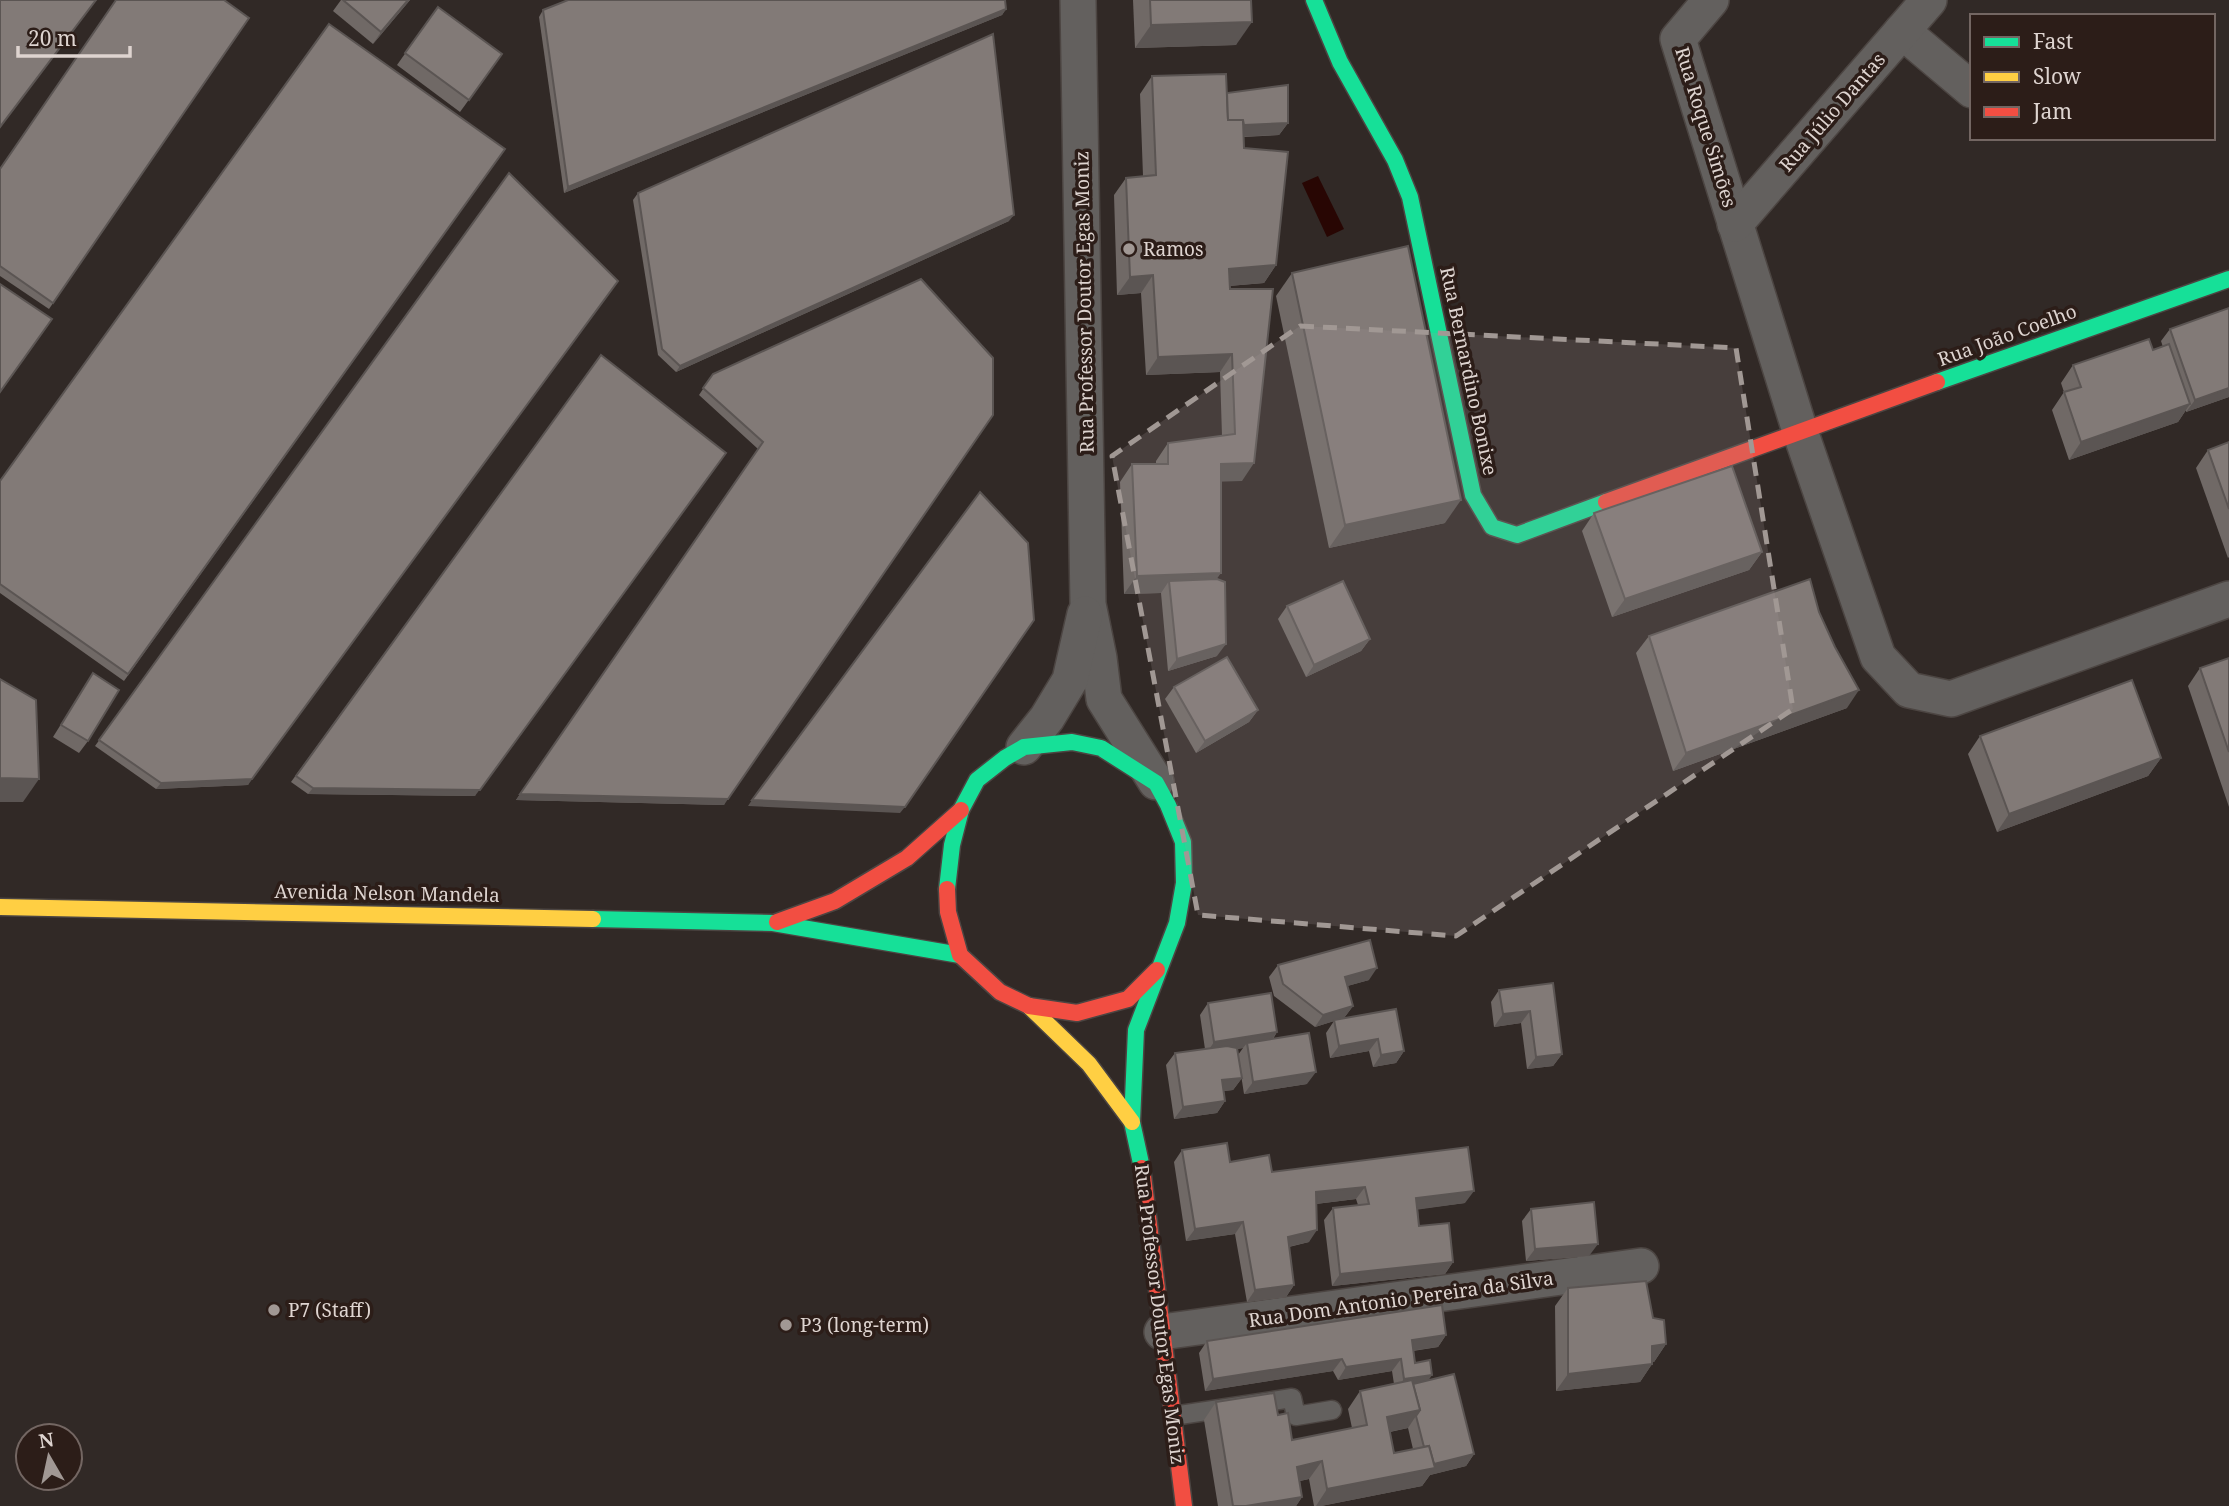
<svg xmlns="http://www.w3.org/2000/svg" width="2229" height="1506" font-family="'Noto Serif',serif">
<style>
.water{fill:#280603}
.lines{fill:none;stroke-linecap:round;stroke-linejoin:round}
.lane-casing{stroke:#4c4542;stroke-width:21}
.street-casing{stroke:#4c4542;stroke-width:38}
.fast-casing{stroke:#4c4542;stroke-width:19}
.slow-casing{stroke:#4c4542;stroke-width:19}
.jam-casing{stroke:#4c4542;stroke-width:19}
.lane{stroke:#63605e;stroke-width:18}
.street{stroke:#63605e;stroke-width:35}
.fast{stroke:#16e098;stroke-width:16}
.slow{stroke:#ffcf43;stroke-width:16}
.jam{stroke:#f24e42;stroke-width:16}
.wall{fill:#706966;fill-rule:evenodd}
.shaded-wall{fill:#5b5553}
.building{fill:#827a77;stroke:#5b5553;stroke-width:2}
.marked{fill:#a19894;fill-opacity:0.2;stroke:#a19894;stroke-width:5;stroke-dasharray:14 9;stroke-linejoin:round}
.poi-dot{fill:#a19894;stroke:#2c1d18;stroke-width:2.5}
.labels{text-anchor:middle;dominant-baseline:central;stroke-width:7;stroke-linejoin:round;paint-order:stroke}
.street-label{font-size:19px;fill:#ded4d0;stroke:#2c1d18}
.poi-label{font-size:19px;fill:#ded4d0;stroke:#2c1d18;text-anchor:start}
</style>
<rect width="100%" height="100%" fill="#312926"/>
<path class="water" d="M1318 176 1344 229 1327 237 1302 183Z"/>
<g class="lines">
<g class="lane-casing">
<path id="lane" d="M1173 1416 1292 1398 1296 1416 1332 1410"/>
</g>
<g class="street-casing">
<g id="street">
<path d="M1078 0 1088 604 1099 658 1104 699 1156 782"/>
<path d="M1711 0 1678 39 1800 431 1878 657 1909 690 1951 699 2229 599"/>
<path d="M1902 31 1972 90"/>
<path d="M1735 224 1929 0"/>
<path d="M1024 747 1047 718 1070 680 1085 614"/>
<path d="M1162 1332 1641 1266"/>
</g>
</g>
<g class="fast-casing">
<g id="fast">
<path d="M1314 0 1340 62 1395 160 1410 197 1473 495 1492 527 1517 535 1606 502"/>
<path d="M1937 382 2229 279"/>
<path d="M947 889 952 845 961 810 977 780 1005 758 1024 747 1072 742 1101 748 1156 783 1168 805 1183 842 1184 883 1177 923 1136 1030 1132 1122 1142 1168"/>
<path d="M593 919 773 923 960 955"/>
</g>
</g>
<g class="slow-casing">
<g id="slow">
<path d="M0 907 593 919"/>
<path d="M1029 1006 1089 1064 1132 1122"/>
</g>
</g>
<g class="jam-casing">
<g id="jam">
<path d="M1606 502 1937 382"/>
<path d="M947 889 948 912 960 955 1000 992 1029 1006 1077 1013 1128 999 1157 970"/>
<path d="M777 922 835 901 907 858 961 810"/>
<path d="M1142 1168 1184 1506"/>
</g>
</g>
<use href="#lane" class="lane"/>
<use href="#street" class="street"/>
<use href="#fast" class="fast"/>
<use href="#slow" class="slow"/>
<use href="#jam" class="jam"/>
</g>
<g class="wall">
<path d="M341 0H410L373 44 333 11Z"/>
<path d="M1133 0H1251L1236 45 1135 48Z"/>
<path d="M438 7 502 54 460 112 397 65Z"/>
<path d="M1006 9 1002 15 564 193 539 17 543 10Z"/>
<path d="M249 18 49 309 0 276V169Z"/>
<path d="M1152 76 1227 93 1288 123 1279 135 1244 137V148L1276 265 1264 283 1229 286 1242 481H1221L1217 579V656L1168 671 1161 593 1124 594 1120 482 1132 464H1156V461L1168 443 1222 436 1220 372 1146 375 1141 293 1117 295 1114 195 1126 178 1143 176 1140 94Z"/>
<path d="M505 149 124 681 0 593V481Z"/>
<path d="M509 173 248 785 156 789 95 746Z"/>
<path d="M638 193 1009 221 676 372 658 355 633 200Z"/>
<path d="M1292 273 1445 523 1329 548 1276 296Z"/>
<path d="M921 279 724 805 516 800 758 449 699 395 713 374Z"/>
<path d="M2229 308V397L2186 412V410L2178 422 2069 460 2052 410 2064 392 2061 383 2073 365 2153 350 2163 347 2161 341 2170 329Z"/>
<path d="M601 355 475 796 308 794 291 782Z"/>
<path d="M2229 442V557L2228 558 2196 468 2208 450Z"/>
<path d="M1594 513 1762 552 1749 570 1612 617 1582 531Z"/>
<path d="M1287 606 1370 639 1361 651 1306 677 1278 619Z"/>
<path d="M1819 612 1847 708 1673 771 1636 653 1649 636Z"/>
<path d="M2229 658V807L2188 686 2200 668Z"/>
<path d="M93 673 88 741 79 753 53 737Z"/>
<path d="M1174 687 1258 710 1249 722 1196 753 1165 699Z"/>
<path d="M1980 736 2161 758 2148 776 1997 832 1968 754Z"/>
<path d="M1278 965 1369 980 1347 986 1353 1006 1344 1018 1404 1051 1396 1063 1373 1067 1369 1051 1330 1058 1326 1033 1334 1021 1315 1027 1274 996 1269 977Z"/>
<path d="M1553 983 1562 1054 1553 1066 1527 1069 1521 1023 1494 1027 1491 1002 1499 990Z"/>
<path d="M1208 1003 1277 1032 1273 1039 1307 1084 1244 1094 1238 1055 1243 1048 1237 1049 1242 1078 1233 1090 1224 1091 1225 1101 1217 1113 1174 1119 1166 1065 1175 1053 1205 1049 1200 1015Z"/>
<path d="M1182 1150 1272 1172 1465 1203 1418 1209 1419 1226 1453 1262 1445 1274 1332 1286 1324 1220 1333 1208 1358 1205 1356 1199 1316 1204 1309 1242 1289 1247 1294 1285 1286 1297 1247 1302 1235 1234 1186 1241 1174 1162Z"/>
<path d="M1531 1209 1589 1256 1526 1261 1522 1221Z"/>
<path d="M1568 1288 1653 1318 1666 1344 1654 1362H1652V1364L1640 1382 1556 1391 1555 1306Z"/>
<path d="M1446 1335 1438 1347 1413 1351 1415 1363 1428 1380 1474 1454 1466 1466 1430 1475 1422 1486 1321 1506H1314L1309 1479 1300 1481 1302 1497 1296 1506H1218L1204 1420 1216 1402 1278 1415 1292 1440 1352 1428 1348 1409 1360 1391 1394 1384 1392 1371 1338 1380 1333 1371 1205 1391 1199 1353 1207 1341ZM1408 1428 1413 1449 1394 1453 1390 1432Z"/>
</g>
<g class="shaded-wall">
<path d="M408 0H410L373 44 381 32Z"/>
<path d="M1006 9 1002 15 564 193 568 187Z"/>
<path d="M1252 22 1236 45 1135 48 1151 25Z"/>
<path d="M1288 123 1279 135 1215 138 1224 126Z"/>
<path d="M1014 215 1009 221 676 372 680 366Z"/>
<path d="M1276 265 1264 283 1216 287 1229 269Z"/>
<path d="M1153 275 1141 293 1117 295 1130 277Z"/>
<path d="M613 287 248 785 156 789 161 783Z"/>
<path d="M1232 354 1220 372 1146 375 1158 357Z"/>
<path d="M2229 388V397L2186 412 2195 400Z"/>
<path d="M2190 404 2178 422 2069 460 2081 442Z"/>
<path d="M726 453 475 796 308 794 313 788Z"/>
<path d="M1254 463 1242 481 1209 482 1221 464Z"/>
<path d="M1461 500 1445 523 1329 548 1345 525Z"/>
<path d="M1762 552 1749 570 1612 617 1625 599Z"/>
<path d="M1221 573 1208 591 1169 581 1161 593 1124 594 1137 576Z"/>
<path d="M1370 639 1361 651 1306 677 1314 665Z"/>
<path d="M1226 644 1217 656 1168 671 1177 659Z"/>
<path d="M1859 690 1847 708 1673 771 1686 753Z"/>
<path d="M1258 710 1249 722 1196 753 1205 741Z"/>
<path d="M2161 758 2148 776 1997 832 2009 814Z"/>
<path d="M0 778 39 779 23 802H0Z"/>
<path d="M520 794 728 799 724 805 516 800Z"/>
<path d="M752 800 905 807 900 813 748 806Z"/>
<path d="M1377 968 1369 980 1337 989 1345 977Z"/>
<path d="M1353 1006 1344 1018 1315 1027 1323 1015Z"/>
<path d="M1530 1011 1521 1023 1494 1027 1503 1014Z"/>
<path d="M1277 1032 1269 1044 1247 1043 1243 1048 1206 1054 1214 1042Z"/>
<path d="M1378 1039 1369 1051 1330 1058 1339 1046Z"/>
<path d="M1404 1051 1396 1063 1373 1067 1381 1055Z"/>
<path d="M1562 1054 1553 1066 1527 1069 1536 1057Z"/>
<path d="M1316 1072 1307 1084 1244 1094 1253 1082Z"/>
<path d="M1242 1078 1233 1090 1214 1092 1222 1080Z"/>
<path d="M1225 1101 1217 1113 1174 1119 1183 1107Z"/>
<path d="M1365 1187 1356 1199 1307 1205 1316 1192Z"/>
<path d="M1474 1191 1465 1203 1408 1211 1416 1198Z"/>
<path d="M1243 1222 1235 1234 1186 1241 1195 1229Z"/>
<path d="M1317 1230 1309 1242 1279 1249 1288 1237Z"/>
<path d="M1598 1244 1589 1256 1526 1261 1535 1249Z"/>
<path d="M1453 1262 1445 1274 1332 1286 1340 1274Z"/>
<path d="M1294 1285 1286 1297 1247 1302 1255 1290Z"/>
<path d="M1446 1335 1438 1347 1403 1352 1412 1340Z"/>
<path d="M1666 1344 1654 1362 1640 1364 1652 1346Z"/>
<path d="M1342 1359 1333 1371 1205 1391 1213 1379Z"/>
<path d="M1401 1359 1392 1371 1338 1380 1346 1367Z"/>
<path d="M1652 1364 1640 1382 1556 1391 1568 1374Z"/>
<path d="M1432 1375 1424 1387 1395 1391 1404 1379Z"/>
<path d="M1420 1410 1408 1428 1374 1435 1387 1417Z"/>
<path d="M1474 1454 1466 1466 1430 1475 1422 1486 1321 1506H1316L1327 1489Z"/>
<path d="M1322 1461 1309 1479 1285 1484 1297 1467Z"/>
<path d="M1302 1497 1296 1506H1246Z"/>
</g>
<g class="building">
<path d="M0 0H96L0 127Z"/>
<path d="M116 0H224L249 18 53 303 0 266V169Z"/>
<path d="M343 0H408L381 32Z"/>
<path d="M568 0H1005L1006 9 568 187 543 10Z"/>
<path d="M1150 0H1251L1252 22 1151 25Z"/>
<path d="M438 7 502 54 469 100 405 53Z"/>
<path d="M329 24 505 149 128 674 0 584V481Z"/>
<path d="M993 34 1014 215 680 366 662 349 638 193Z"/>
<path d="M1226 74 1228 120H1243L1244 148 1288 152 1276 265 1229 269 1230 289H1273L1254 463 1221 464V573L1137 576 1132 464H1168V443L1235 434 1232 354 1158 357 1153 275 1130 277 1126 178 1156 175 1152 76Z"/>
<path d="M1288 85V123L1244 125 1243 120H1228L1227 93Z"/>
<path d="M509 173 618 281 252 779 161 783 99 740Z"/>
<path d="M1408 246 1461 500 1345 525 1292 273Z"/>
<path d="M921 279 993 358V415L728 799 520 794 763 442 703 388 713 374Z"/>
<path d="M0 284 52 319 0 392Z"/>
<path d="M2229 308V388L2195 400 2170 329Z"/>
<path d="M2149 339 2153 350 2169 344 2190 404 2081 442 2064 392 2081 387 2073 365Z"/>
<path d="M601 355 726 453 480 790 313 788 296 776Z"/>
<path d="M2229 442V509L2208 450Z"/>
<path d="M1732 466 1762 552 1625 599 1594 513Z"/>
<path d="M980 492 1028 543 1034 620 905 807 752 800Z"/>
<path d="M1217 579 1225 582 1226 644 1177 659 1169 581Z"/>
<path d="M1810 579 1819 612 1835 647 1859 690 1686 753 1649 636Z"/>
<path d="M1343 581 1370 639 1314 665 1287 606Z"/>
<path d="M1227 657 1258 710 1205 741 1174 687Z"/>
<path d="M2229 658V752L2200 668Z"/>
<path d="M93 673 119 690 88 741 61 725Z"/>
<path d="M0 679 36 700 39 779 0 778Z"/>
<path d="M2132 680 2161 758 2009 814 1980 736Z"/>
<path d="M1370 940 1377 968 1345 977 1353 1006 1323 1015 1283 984 1278 965Z"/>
<path d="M1553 983 1562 1054 1536 1057 1530 1011 1503 1014 1499 990Z"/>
<path d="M1271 993 1277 1032 1214 1042 1208 1003Z"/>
<path d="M1396 1009 1404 1051 1381 1055 1378 1039 1339 1046 1334 1020Z"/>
<path d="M1309 1033 1316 1072 1253 1082 1247 1043Z"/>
<path d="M1227 1046 1237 1048 1242 1078 1222 1080 1225 1101 1183 1107 1175 1053Z"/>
<path d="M1227 1143 1230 1162 1269 1155 1272 1172 1468 1147 1474 1191 1416 1198 1419 1226 1449 1223 1453 1262 1340 1274 1333 1208 1369 1204 1365 1187 1316 1192 1317 1230 1288 1237 1294 1285 1255 1290 1243 1222 1195 1229 1182 1150Z"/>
<path d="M1594 1202 1598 1244 1535 1249 1531 1209Z"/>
<path d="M1646 1281 1653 1318 1664 1320 1666 1344 1652 1346V1364L1568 1374V1288Z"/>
<path d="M1442 1305 1446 1335 1412 1340 1415 1363 1430 1360 1432 1375 1404 1379 1401 1359 1346 1367 1342 1359 1213 1379 1207 1341Z"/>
<path d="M1454 1374 1474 1454 1434 1464 1429 1446 1424 1447 1416 1416 1420 1410 1413 1384Z"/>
<path d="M1412 1380 1420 1410 1387 1417 1394 1453 1429 1446 1435 1468 1327 1489 1322 1461 1297 1467 1302 1497 1246 1506H1233L1216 1402 1274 1393 1278 1415 1288 1413 1292 1440 1367 1425 1360 1391Z"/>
</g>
<path class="marked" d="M1300 326 1736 348 1793 709 1456 936 1198 915 1112 456Z"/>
<g class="poi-dot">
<circle cx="1129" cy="249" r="7"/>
<circle cx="274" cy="1310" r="7"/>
<circle cx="786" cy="1325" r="7"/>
</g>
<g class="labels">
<g class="street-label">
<text transform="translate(1832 112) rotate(-49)">Rua Júlio Dantas</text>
<text transform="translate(1706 127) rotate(73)">Rua Roque Simões</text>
<text transform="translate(1084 302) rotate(-91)">Rua Professor Doutor Egas Moniz</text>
<text transform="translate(2007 335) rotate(-20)">Rua João Coelho</text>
<text transform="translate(1469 371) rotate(78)">Rua Bernardino Bonixe</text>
<text transform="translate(387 893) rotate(1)">Avenida Nelson Mandela</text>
<text transform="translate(1401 1299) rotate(-8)">Rua Dom Antonio Pereira da Silva</text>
<text transform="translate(1160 1314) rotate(83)">Rua Professor Doutor Egas Moniz</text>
</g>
<g class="poi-label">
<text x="1143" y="249">Ramos</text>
<text x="288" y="1310">P7 (Staff)</text>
<text x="800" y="1325">P3 (long-term)</text>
</g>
</g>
<rect x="1970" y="14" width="245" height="126" fill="#2c1d18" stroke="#736662" stroke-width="2"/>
<rect x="1984" y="37" width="35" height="10" fill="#16e098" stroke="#736662" stroke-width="2"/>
<text x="2033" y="49" font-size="21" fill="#ded4d0">Fast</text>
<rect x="1984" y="72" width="35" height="10" fill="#ffcf43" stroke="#736662" stroke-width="2"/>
<text x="2033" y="84" font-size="21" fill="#ded4d0">Slow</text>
<rect x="1984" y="107" width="35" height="10" fill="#f24e42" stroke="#736662" stroke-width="2"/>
<text x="2033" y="119" font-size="21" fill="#ded4d0">Jam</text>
<g transform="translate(49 1457) rotate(351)"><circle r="33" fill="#2c1d18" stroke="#736662" stroke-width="2"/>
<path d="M0-5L12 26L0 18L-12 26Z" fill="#a19894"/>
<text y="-10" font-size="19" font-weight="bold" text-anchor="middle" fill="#ded4d0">N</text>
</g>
<path d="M18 46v10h112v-10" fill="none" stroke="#ded4d0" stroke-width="3.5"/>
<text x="28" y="46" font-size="21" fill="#ded4d0" stroke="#2c1d18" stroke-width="5" paint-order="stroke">20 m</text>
</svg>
